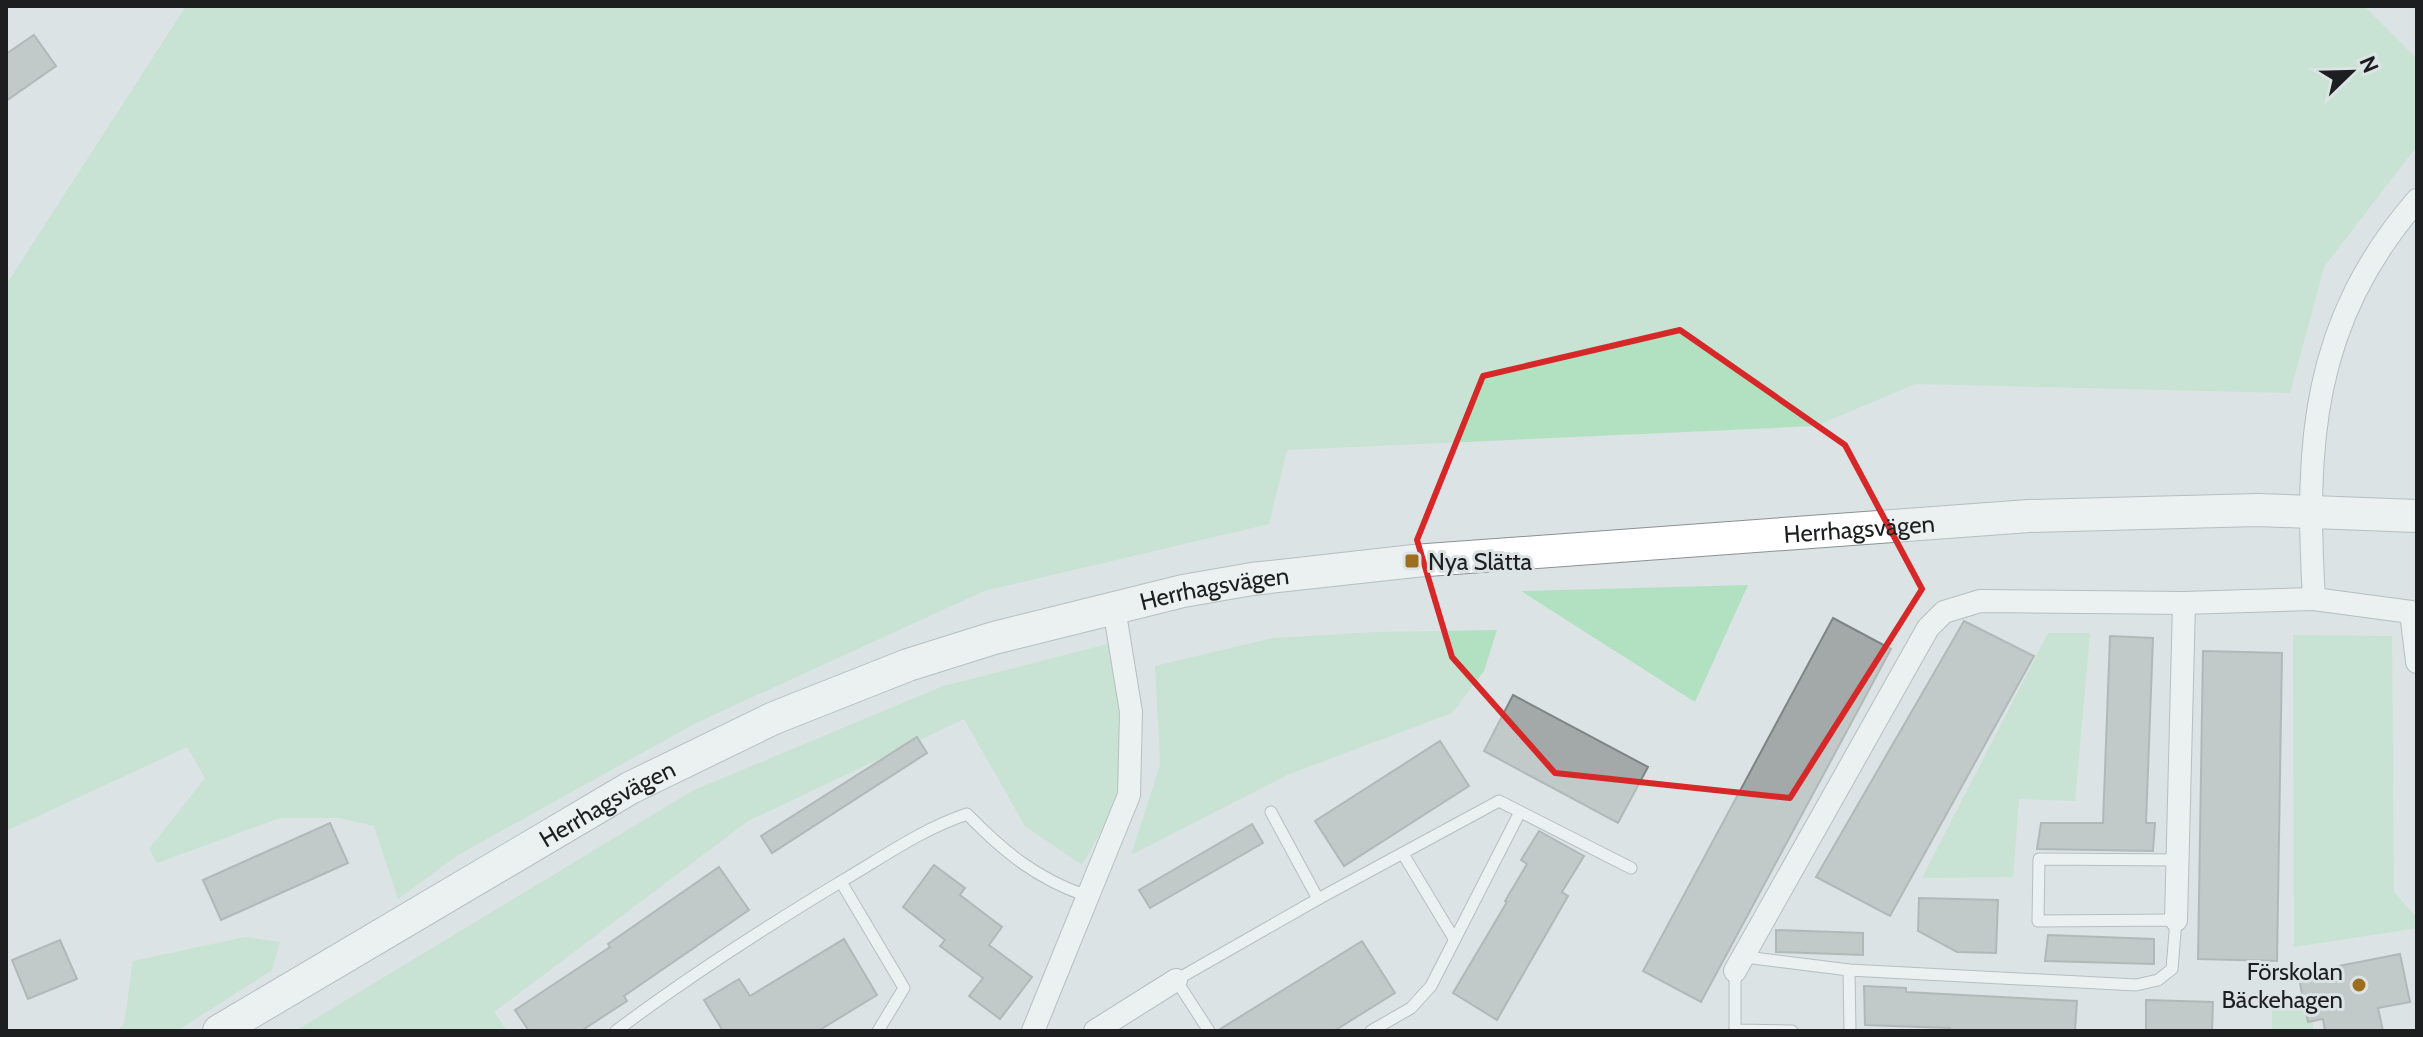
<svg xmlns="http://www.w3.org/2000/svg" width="2423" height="1037" font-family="Cabin,sans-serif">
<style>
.green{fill:#b2e1c2}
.building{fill:#a2a9a8;stroke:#7e8584;stroke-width:2}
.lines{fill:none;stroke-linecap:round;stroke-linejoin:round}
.lane-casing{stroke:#8a9193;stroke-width:13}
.street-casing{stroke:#8a9193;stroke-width:24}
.secondary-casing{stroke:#8a9193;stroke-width:34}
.lane{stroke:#fff;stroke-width:11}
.street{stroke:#fff;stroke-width:22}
.secondary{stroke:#fff;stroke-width:32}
.marked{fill:none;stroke:#d62828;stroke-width:6;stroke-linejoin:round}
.poi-dot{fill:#9d6e20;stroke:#dbe3e4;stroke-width:3}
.labels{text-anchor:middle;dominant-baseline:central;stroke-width:6;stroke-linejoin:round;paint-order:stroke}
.street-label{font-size:24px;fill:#1c1e1f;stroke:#dbe3e4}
.poi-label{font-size:24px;fill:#1c1e1f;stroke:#dbe3e4;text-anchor:start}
</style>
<rect width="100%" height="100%" fill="#dbe3e4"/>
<g class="green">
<path d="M186 6H2364L2417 59V146L2324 267 2290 393 1915 384 1816 426 1287 450 1269 524 984 591 696 723 458 855 398 899 374 826 339 818H280L157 863 149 849 205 778 187 747 6 831V285Z"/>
<path d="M1748 585 1695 702 1521 591 1747 585Z"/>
<path d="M1497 630 1484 671 1452 713 1287 775 1131 855 1160 765 1155 666 1272 638 1376 632Z"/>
<path d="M2048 633H2090L2075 801 2019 799 2013 877 1922 878Z"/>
<path d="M2293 635 2392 636 2394 892 2417 918V928L2294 947Z"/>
<path d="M1108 644 1126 748 1113 810 1082 865 1025 826 964 719 748 821 494 1012 507 1031H295L692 791 943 686Z"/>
<path d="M245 937 280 942 272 970 177 1031H117L124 1024 133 961Z"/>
<path d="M2313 1002V1031H2272V1007Z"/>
</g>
<g class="building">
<path d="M34 35 56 66 6 101V54Z"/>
<path d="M1833 618 1891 649 1701 1002 1643 971Z"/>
<path d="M1964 621 2034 656 1890 916 1816 877Z"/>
<path d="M2110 636 2153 638 2146 823H2155L2153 851 2037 849 2041 823H2103Z"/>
<path d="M2203 651 2282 653 2277 961 2198 959Z"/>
<path d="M1513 695 1648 767 1618 823 1484 751Z"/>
<path d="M917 737 927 753 772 853 761 836Z"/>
<path d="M1440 741 1469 786 1344 866 1315 821Z"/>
<path d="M330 823 348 863 221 920 203 880Z"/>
<path d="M1252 824 1263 843 1150 908 1139 890Z"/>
<path d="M1539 831 1584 856 1562 892 1568 896 1497 1020 1453 993 1507 902 1505 901 1527 864 1521 860Z"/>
<path d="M934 865 965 888 960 895 1002 927 989 945 1032 977 1000 1019 969 996 983 978 940 946 945 940 903 907Z"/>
<path d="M719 867 749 910 624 996 627 1001 581 1031H529L515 1010 610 947 608 944Z"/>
<path d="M1919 898 1998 900 1996 953 1957 952 1918 931Z"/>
<path d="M1776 930 1863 933V955L1776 952Z"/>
<path d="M2048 935 2154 939V964L2045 961Z"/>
<path d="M844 939 877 995 818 1031H723L704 1000 739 979 750 996Z"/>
<path d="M60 940 77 979 28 999 12 960Z"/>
<path d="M1362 941 1395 993 1334 1031H1217Z"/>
<path d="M2400 954 2410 1002 2378 1008 2383 1031H2325L2323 1019 2308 1022 2298 974Z"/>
<path d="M1864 986 1906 988V992L2077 1001 2075 1031H1950V1028L1865 1025Z"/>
<path d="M2146 1000 2213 1002 2212 1031H2146Z"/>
</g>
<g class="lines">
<g class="lane-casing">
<g id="lane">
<path d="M1403 854 1453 937"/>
<path d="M841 882 904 988 878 1031"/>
<path d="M1318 899 1499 801 1631 868"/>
<path d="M1745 957 1849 970 2136 985 2158 980 2172 969 2176 920 2038 921 2039 859 2177 860"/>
<path d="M1849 970 1850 1031"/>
<path d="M1735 971V1030L1792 1031"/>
<path d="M616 1031C689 976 764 928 842 881 883 857 922 829 967 814 1004 852 1037 879 1087 896"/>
<path d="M1209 1031 1176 980 1318 899 1271 812"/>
<path d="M1371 1031 1411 1008 1431 986 1520 812"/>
</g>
</g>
<g class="street-casing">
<g id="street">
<path d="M2314 599C2305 444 2311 323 2417 200"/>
<path d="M2176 920 2184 603"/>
<path d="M1735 971 1928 628 1944 612 1980 601 2184 603 2314 599 2411 612 2417 662"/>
<path d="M1033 1031 1129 795 1131 712 1114 608"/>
<path d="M1095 1031 1176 980"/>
</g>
</g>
<g class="secondary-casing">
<g id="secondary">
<path id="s1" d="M219 1031 630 788 774 718 908 665 994 638 1183 591 1252 579 1414 561 2029 516 2258 510 2417 516"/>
</g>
</g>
<use href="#lane" class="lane"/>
<use href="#street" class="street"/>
<use href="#secondary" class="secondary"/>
</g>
<path d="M0 0H2423V1037H0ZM1680 330 1845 445 1922 589 1790 798 1555 773 1452 657 1417 540 1483 376Z" fill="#dbe3e4" fill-opacity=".55" fill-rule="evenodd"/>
<path class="marked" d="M1680 330 1845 445 1922 589 1790 798 1555 773 1452 657 1417 540 1483 376Z"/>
<g class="poi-dot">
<rect x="1404" y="553" width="16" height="16" rx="4"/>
<circle cx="2359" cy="985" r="8"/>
</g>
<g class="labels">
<g class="street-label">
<text stroke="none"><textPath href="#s1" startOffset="1746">Herrhagsvägen</textPath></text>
<text stroke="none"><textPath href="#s1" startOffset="1098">Herrhagsvägen</textPath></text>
<text stroke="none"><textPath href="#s1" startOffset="450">Herrhagsvägen</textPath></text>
</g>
<g class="poi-label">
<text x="1428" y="561">Nya Slätta</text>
<text x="2343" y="971" text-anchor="end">Förskolan<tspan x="2343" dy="28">Bäckehagen</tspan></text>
</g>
</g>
<rect width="2423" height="1037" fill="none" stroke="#1c1e1f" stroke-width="16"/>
<g transform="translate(2351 72) rotate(67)" stroke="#dbe3e4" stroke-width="6" paint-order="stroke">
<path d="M0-6L14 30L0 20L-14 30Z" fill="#1c1e1f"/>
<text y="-12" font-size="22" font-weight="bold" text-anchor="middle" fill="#1c1e1f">N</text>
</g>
</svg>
